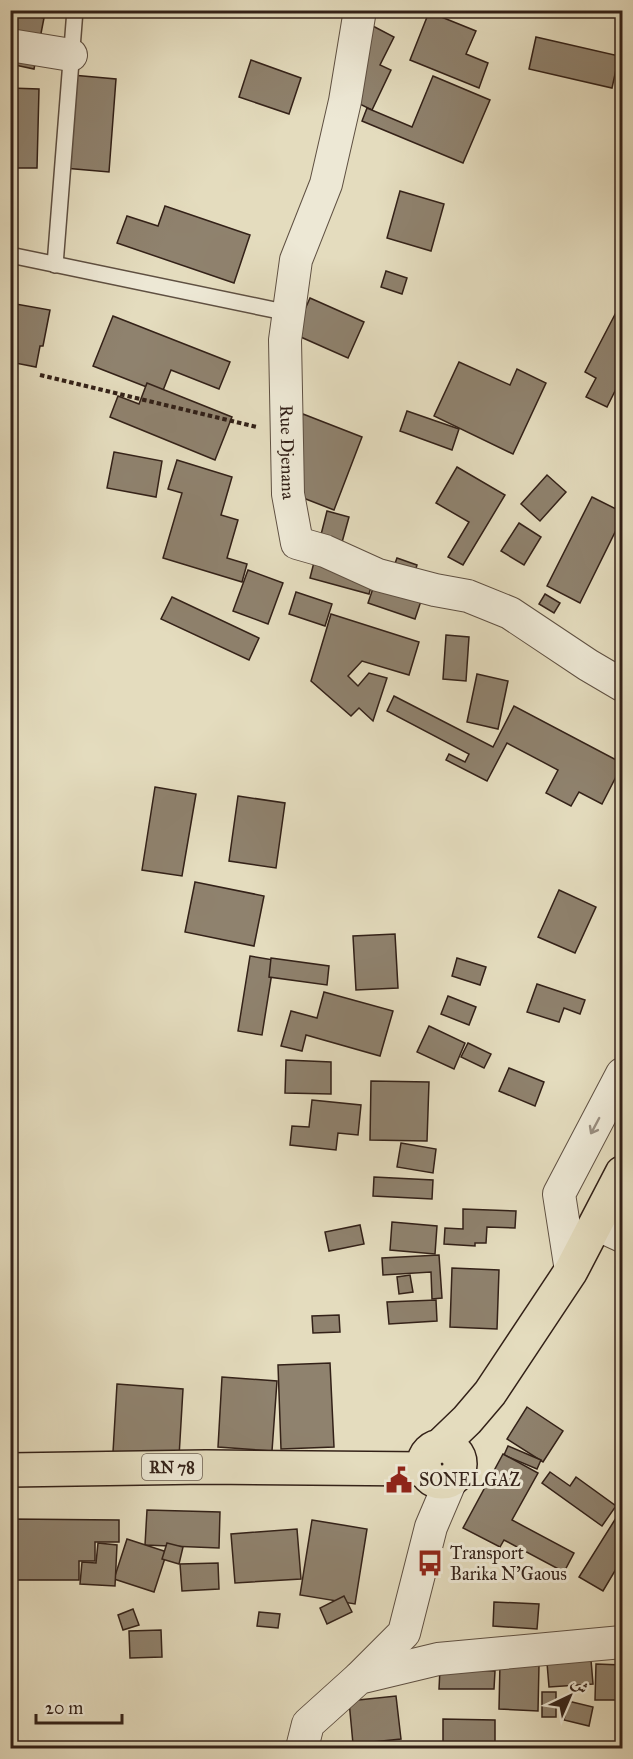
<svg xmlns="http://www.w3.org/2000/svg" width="633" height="1759" font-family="'IM FELL Great Primer',Amiri,serif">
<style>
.building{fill:#8f826e;stroke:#332118;stroke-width:1.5}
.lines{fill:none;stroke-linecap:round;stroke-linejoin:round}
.lane-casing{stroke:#5f5042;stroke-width:18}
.street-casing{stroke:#5f5042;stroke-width:34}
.primary-casing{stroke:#332118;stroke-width:36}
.path{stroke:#332118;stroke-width:4;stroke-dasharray:4.5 3;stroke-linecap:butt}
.lane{stroke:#ede8d5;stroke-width:15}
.street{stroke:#ede8d5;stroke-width:32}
.primary{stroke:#e4dcbe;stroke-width:33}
.oneway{stroke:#998e80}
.labels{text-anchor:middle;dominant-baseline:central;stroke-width:6;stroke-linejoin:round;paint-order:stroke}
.shield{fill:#ede8d5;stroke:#6b5d51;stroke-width:1.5}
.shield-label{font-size:16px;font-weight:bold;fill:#332118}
.street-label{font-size:18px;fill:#332118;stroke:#ede8d5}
.poi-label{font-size:18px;fill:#332118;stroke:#ede8d5;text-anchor:start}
</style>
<rect width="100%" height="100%" fill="#e4dcbe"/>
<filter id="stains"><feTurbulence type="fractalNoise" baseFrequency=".00333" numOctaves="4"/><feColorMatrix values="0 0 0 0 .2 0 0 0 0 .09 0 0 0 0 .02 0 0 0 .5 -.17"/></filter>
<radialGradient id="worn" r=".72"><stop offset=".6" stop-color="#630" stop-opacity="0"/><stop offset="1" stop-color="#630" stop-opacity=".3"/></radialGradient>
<g class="building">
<path d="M10 11 44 18 34 69 10 64Z"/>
<path d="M429 12 476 31 466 54 488 63 479 88 410 60Z"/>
<path d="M369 24 394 37 380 65 391 70 372 110 335 92Z"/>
<path d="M536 37 619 56 612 88 529 69Z"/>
<path d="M251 60 301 78 289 114 239 97Z"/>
<path d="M72 75 116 79 109 172 64 168Z"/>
<path d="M433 76 490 100 463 163 362 121 367 108 412 127Z"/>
<path d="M10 88 39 89 37 168H10Z"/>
<path d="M400 191 444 204 431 251 387 238Z"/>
<path d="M165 206 250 235 234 283 117 243 127 216 158 226Z"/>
<path d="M386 271 407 278 402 294 381 287Z"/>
<path d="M310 298 364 322 348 358 294 334Z"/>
<path d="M622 301V377L607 407 586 397 596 378 585 372Z"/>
<path d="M10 303 50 310 43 346H40L36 367 10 362Z"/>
<path d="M113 316 230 362 219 389 171 370 162 393 93 366Z"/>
<path d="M459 362 510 385 517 369 546 383 513 454 434 416Z"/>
<path d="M147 383 232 417 215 460 110 417 118 396 139 404Z"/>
<path d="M407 411 459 429 452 450 400 431Z"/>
<path d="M303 414 362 437 334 510 275 487Z"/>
<path d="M114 452 162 461 156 497 107 488Z"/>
<path d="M177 460 232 477 221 515 238 520 227 558 247 564 242 582 163 558 182 493 168 489Z"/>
<path d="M457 467 505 495 463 565 448 557 469 522 436 503Z"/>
<path d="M547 475 566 492 540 521 521 504Z"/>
<path d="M592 497 622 512V518L580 603 547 586Z"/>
<path d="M327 511 349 517 336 564 379 558 369 594 310 578Z"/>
<path d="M519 523 541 537 524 565 501 551Z"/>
<path d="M397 558 417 565 413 578 427 583 415 619 368 603 381 565 393 569Z"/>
<path d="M248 570 283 583 268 624 233 611Z"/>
<path d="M296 592 332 604 325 626 289 614Z"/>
<path d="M545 594 560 603 554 613 539 604Z"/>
<path d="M172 597 259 638 249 660 161 619Z"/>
<path d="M331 614 419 642 409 675 362 661 348 676 358 686 369 673 387 678 373 721 359 708 351 716 311 681Z"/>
<path d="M446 635 469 637 466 681 443 679Z"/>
<path d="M477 674 508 681 498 729 467 722Z"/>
<path d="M394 696 493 747 514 706 622 763V765L602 804 579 792 571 806 546 793 558 770 507 743 487 781 446 760 449 754 465 762 469 754 387 711Z"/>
<path d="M155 787 196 794 182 876 142 870Z"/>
<path d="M238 796 285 803 276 868 229 861Z"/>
<path d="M195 882 264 896 254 946 185 932Z"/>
<path d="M559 890 596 907 575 953 538 937Z"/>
<path d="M395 934 398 988 356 990 353 936Z"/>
<path d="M250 956 274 960 262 1035 238 1031Z"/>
<path d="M271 958 329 966 327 985 269 977Z"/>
<path d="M457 958 486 967 480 985 452 976Z"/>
<path d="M537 984 585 1000 580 1014 564 1008 559 1022 527 1012Z"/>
<path d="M324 992 393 1011 380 1056 306 1035 302 1051 281 1046 291 1011 317 1018Z"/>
<path d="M448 996 476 1007 469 1025 441 1014Z"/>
<path d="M429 1026 465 1043 454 1069 417 1052Z"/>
<path d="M468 1043 491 1054 484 1068 461 1057Z"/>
<path d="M286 1060 331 1062V1094L285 1093Z"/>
<path d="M509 1068 544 1082 535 1106 499 1091Z"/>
<path d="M371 1081 429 1082 427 1141 370 1140Z"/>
<path d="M312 1100 361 1105 358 1135 338 1133 336 1150 290 1145 292 1126 309 1127Z"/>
<path d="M401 1143 436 1149 433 1173 397 1167Z"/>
<path d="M374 1177 433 1180 432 1199 373 1196Z"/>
<path d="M463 1209 516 1211 515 1228 487 1227 486 1243H475V1246L444 1244 445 1228 463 1229Z"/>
<path d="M392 1222 437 1226 435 1254 390 1250Z"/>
<path d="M360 1225 364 1244 329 1251 325 1232Z"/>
<path d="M439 1255 442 1298 432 1299 431 1272 383 1275 382 1258Z"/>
<path d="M452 1268 499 1270 497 1329 450 1327Z"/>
<path d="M410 1275 413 1292 399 1294 397 1277Z"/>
<path d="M436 1300 437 1321 389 1324 387 1302Z"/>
<path d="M339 1315 340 1332 313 1333 312 1316Z"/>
<path d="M330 1363 334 1447 281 1449 278 1365Z"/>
<path d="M222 1377 277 1381 272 1451 218 1447Z"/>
<path d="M117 1384 183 1389 179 1457 113 1452Z"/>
<path d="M527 1407 563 1431 543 1462 507 1439Z"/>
<path d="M508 1446 541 1460 537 1469 504 1455Z"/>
<path d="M503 1454 538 1473 512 1520 574 1553 564 1572 504 1540 500 1547 463 1528Z"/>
<path d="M550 1472 570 1486 576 1477 616 1506 602 1526 542 1483Z"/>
<path d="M147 1510 220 1512 219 1548 145 1545Z"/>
<path d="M621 1510 622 1559 603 1591 579 1577Z"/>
<path d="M10 1519 119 1520V1542H95V1561H79V1580H10Z"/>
<path d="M312 1520 367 1529 355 1604 300 1595Z"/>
<path d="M297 1529 301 1579 235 1583 231 1534Z"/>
<path d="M127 1539 167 1552 154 1592 114 1579Z"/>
<path d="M98 1543 117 1545 115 1586 80 1584 82 1562 96 1563Z"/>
<path d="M167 1543 183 1547 179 1564 162 1559Z"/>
<path d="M218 1563 219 1589 182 1591 180 1564Z"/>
<path d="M344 1596 352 1612 327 1624 320 1608Z"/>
<path d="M494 1602 539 1604 537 1629 493 1626Z"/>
<path d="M133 1609 139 1625 123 1630 118 1615Z"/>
<path d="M259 1612 280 1614 278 1628 257 1626Z"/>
<path d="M161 1630 162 1657 130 1658 129 1631Z"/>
<path d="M591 1660 593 1684 549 1687 547 1663Z"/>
<path d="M500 1663 539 1665 538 1711 499 1709Z"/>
<path d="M596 1664 622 1665V1700H595Z"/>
<path d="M440 1669 495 1671 494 1689H439Z"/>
<rect x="542" y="1692" width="14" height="25"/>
<path d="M396 1696 401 1739 353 1744 349 1701Z"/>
<path d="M568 1701 593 1707 589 1726 564 1720Z"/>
<path d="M443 1719 495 1720V1746L443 1745Z"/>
</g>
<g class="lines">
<g class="lane-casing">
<g id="lane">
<path d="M10 255 289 313"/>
<path d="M55 265 75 10"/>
</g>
</g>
<g class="street-casing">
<g id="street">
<path id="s1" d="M360 10 345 101 326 184 296 260 285 340 288 494 297 543 325 551 378 575 435 590 468 596 510 613 588 665 622 685"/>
<path d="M10 45 71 55"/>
<path d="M596 1224 622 1236"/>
<path d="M571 1271 559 1194 622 1074"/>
<path d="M360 1677 404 1633 431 1527 451 1480"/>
<path d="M302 1748 308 1724 359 1678 438 1659 622 1642"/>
</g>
</g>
<g class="primary-casing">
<g id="primary">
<circle cx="442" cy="1464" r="18"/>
<path d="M440 1446 467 1420 490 1393 571 1271 622 1173"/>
<path d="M10 1470 206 1467 425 1469"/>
</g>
</g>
<path class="path" d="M40 375 257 427"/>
<use href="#lane" class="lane"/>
<use href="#street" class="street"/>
<use href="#primary" class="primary"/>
</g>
<defs><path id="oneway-shaft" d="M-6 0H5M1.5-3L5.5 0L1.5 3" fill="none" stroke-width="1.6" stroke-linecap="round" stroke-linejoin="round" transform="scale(1.5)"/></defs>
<use class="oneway" href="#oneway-shaft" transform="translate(595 1126) rotate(118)"/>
<defs>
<g id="civic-bare" transform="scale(2.07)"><path d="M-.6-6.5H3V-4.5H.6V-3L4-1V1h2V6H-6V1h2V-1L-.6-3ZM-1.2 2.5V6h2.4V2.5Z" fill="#8f2418" stroke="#ede8d5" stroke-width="2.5" paint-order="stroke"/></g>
<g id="bus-bare" transform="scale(2.07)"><path d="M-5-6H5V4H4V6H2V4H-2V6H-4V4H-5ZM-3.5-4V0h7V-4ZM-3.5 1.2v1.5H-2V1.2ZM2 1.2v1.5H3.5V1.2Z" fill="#8f2418" stroke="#ede8d5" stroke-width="2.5" paint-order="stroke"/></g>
</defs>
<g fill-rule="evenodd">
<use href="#civic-bare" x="399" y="1480"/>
<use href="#bus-bare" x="430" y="1563"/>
</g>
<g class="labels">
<rect class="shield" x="142" y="1454" width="60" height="26" rx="4.5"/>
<g class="shield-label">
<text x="172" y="1467">RN 78</text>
</g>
<g class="street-label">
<text stroke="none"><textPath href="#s1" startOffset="452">Rue Djenana</textPath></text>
</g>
<g class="poi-label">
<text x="419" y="1480">SONELGAZ</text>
<text x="450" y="1553">Transport<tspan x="450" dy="21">Barika N'Gaous</tspan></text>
</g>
</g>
<rect width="633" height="1759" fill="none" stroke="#e4dcbe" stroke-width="36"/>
<rect x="12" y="12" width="609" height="1735" fill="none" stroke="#332118" stroke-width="3"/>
<rect x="18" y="18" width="597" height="1723" fill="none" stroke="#332118" stroke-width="1.5"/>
<g transform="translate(570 1696) rotate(44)" stroke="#ede8d5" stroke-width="4.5" paint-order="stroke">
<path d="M0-4.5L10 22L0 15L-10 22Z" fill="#332118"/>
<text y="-9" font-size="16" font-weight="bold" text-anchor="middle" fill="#332118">ش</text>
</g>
<path d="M36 1714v9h86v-9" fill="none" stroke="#332118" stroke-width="3"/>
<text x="45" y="1714" font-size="18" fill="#332118" stroke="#ede8d5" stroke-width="4.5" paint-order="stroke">20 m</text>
<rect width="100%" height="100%" filter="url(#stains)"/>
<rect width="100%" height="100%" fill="url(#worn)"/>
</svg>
